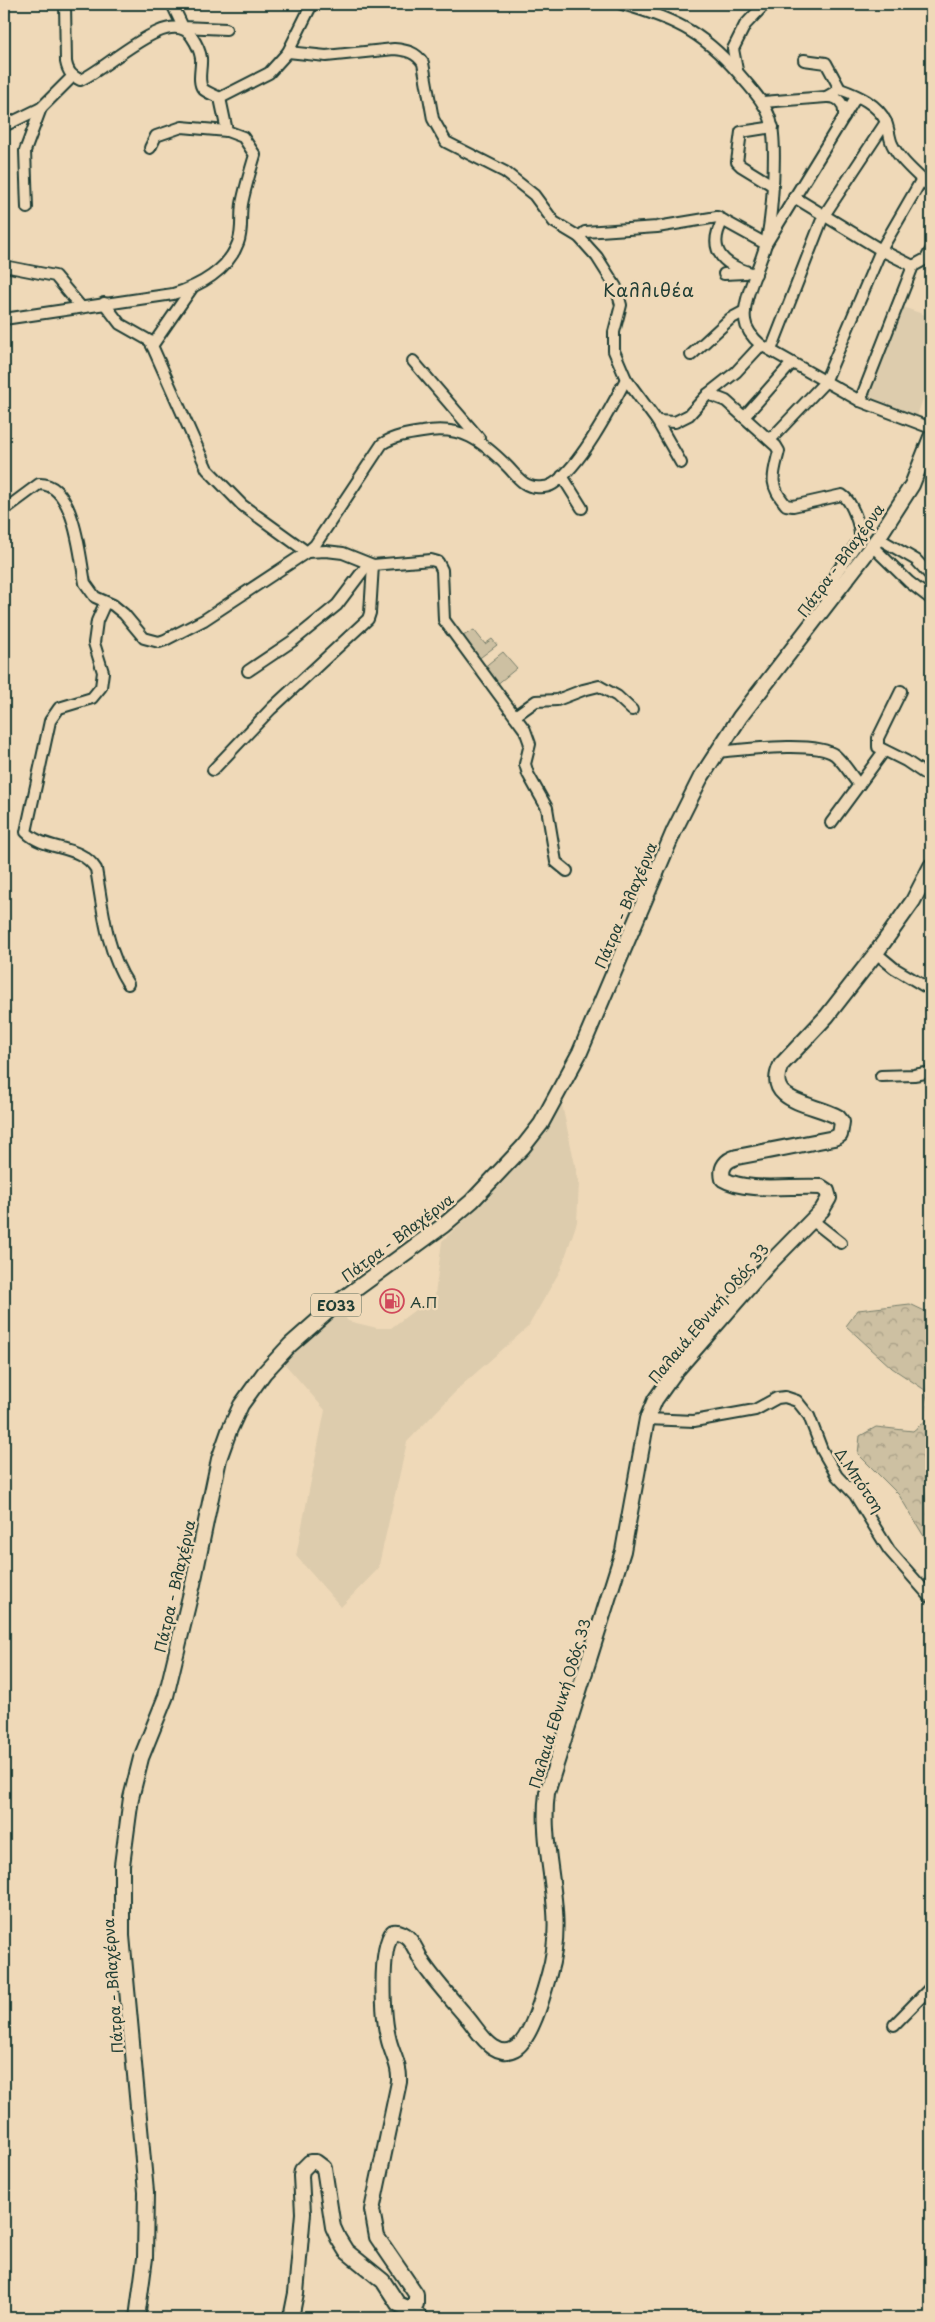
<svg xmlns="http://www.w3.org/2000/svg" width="935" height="2322" font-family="'Playpen Sans',sans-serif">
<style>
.built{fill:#ddccad}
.grass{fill:#cdc0a2;stroke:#767e6b}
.forest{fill:url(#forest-crowns);stroke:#767e6b}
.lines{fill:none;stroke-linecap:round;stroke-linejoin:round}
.minor-casing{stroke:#1f3d34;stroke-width:14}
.major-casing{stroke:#1f3d34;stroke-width:18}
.minor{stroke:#efd9b8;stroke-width:10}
.major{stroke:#efd9b8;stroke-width:14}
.labels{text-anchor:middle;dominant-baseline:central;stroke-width:5;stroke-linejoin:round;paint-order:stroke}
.shield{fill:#efd9b8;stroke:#5d6c5c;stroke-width:1}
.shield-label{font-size:14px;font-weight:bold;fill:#1f3d34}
.street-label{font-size:15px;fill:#1f3d34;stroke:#efd9b8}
.poi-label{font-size:15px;fill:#1f3d34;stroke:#efd9b8;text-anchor:start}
.quarter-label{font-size:18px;letter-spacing:1px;fill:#1f3d34;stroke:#efd9b8}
</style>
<defs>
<pattern id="forest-crowns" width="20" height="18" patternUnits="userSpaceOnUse" patternTransform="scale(1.25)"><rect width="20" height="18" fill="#cdc0a2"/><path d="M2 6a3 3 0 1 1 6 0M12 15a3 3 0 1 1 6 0" fill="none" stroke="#a69d85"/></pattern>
</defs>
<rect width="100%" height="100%" fill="#efd9b8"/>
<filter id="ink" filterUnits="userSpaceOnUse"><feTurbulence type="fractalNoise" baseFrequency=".02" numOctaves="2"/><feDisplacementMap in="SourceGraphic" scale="10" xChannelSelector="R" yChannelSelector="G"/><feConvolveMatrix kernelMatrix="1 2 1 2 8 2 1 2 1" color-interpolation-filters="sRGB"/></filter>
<g filter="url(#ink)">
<g class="built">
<path d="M900 306 931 317V376L917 416 867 398Z"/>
<path d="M562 1105 579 1183 577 1222 561 1269 528 1327 461 1386 407 1442 378 1569 341 1607 296 1556 325 1410 283 1362 341 1312 348 1321 377 1328H391L435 1295 442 1241 489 1197 524 1158 546 1132Z"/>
</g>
<g class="grass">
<path d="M474 630 485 644 492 639 497 645 477 660 461 637Z"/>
<path d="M503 652 517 668 496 685 483 668Z"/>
</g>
<path class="forest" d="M910 1304 931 1314V1548L899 1495 858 1454 860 1436 876 1427 913 1431 931 1416 925 1390 892 1368 846 1326 858 1310Z"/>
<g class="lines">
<g class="minor-casing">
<g id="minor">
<path d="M65 4 66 62C68 72 71 75 80 80 104 72 171 3 192 37 196 43 200 51 201 58 202 67 197 82 203 89 207 93 215 95 220 98"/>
<path d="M172 4 183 27 226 29"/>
<path d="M622 4C679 20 707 35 745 81 755 93 765 104 770 118 778 142 772 218 766 243 761 265 742 298 745 320 746 330 753 338 761 345L860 401 931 428"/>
<path d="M288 52 326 56 394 49C406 50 416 52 423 63L433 119 446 142 505 172 534 195 554 222 579 237 597 257 616 287 621 305 614 332V351L626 379 657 421 681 463"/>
<path d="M804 60 826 63 840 89"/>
<path d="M737 70 733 49 745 25 765 4"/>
<path d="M826 97C839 96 845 104 844 117"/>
<path d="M220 98 269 73 288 52 312 4"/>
<path d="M763 102 826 97 840 89C857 95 878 104 886 122 889 129 889 137 892 144 900 161 918 175 931 188"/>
<path d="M4 126 41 108 73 76"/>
<path d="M150 148 156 136 182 127 227 131"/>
<path d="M772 185 741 166 737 162 741 132 773 127"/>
<path d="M794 197 881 250 913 266"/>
<path d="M27 208 25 151 41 108"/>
<path d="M723 220C705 252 726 267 756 274"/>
<path d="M579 237 585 232 657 227 717 217 766 244 856 97"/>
<path d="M4 266 55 276 81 307"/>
<path d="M724 274 745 273"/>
<path d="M104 303 120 324 150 341 207 469 242 505 307 552 326 551 343 553 373 565 431 560 438 562 442 570 444 620 525 730 530 744 525 764 528 774 547 808 556 862 567 871"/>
<path d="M4 319 173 294C200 286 228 270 238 243 243 231 240 217 242 204 245 188 250 172 255 155L243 137 227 131 220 98"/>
<path d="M152 346 192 288"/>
<path d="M771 350 823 217 886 122"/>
<path d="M691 355 730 319 745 311"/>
<path d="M413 361 479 438"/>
<path d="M708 394 726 401 776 446 779 451C773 476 768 484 786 505L793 506 842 495C852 501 861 527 860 539L826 588V607"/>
<path d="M860 401 913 266 926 259 931 250"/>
<path d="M744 417 792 363"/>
<path d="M657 421 675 422 689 415 708 394 736 372 761 345"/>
<path d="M770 440 825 382 881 250 922 179"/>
<path d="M562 476 582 508"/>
<path d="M4 510 39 484C75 483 80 558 85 583L95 597 113 605 124 614 144 638 159 642 165 640 204 620 307 552 315 545 382 444C394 436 408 434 422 432 462 425 481 440 508 467 513 472 518 479 524 483 531 488 545 489 553 484 580 467 611 408 626 379"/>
<path d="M878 538 916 560 931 576"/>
<path d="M872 546 909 582 931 599"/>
<path d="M105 603 97 621 94 643 103 672 101 687 92 698 59 708 50 721 26 832C46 852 80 843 96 869 103 909 106 950 128 984"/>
<path d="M248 671 294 640 337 605 368 564"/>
<path d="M901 691 878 738V747L906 761 931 778"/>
<path d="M515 716 536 701 557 700 583 690 599 686 617 696 632 710"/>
<path d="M717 752C741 750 817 740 835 755 844 763 851 775 859 785"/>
<path d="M213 770 271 709 368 619 370 613 373 565"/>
<path d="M831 823 884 751"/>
<path d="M876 953 894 968 931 990"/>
<path d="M881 1076 914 1075 931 1072"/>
<path d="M812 1220 841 1243"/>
<path d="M647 1419 694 1421 755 1410 777 1398 785 1397 797 1401 809 1416 822 1450 837 1476 855 1495 889 1550 931 1598"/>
<path d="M894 2025 931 1987"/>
<path d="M413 2307 423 2318"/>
</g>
</g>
<g class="major-casing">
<g id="major">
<path d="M137 2318 145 2258 146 2192 122 1936V1865L131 1798 141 1758 166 1696 193 1584 219 1459 229 1431 241 1405 264 1373 290 1345 341 1300 444 1225 472 1201 523 1147 541 1124 580 1052 674 831 700 779 740 717 878 538 912 485 931 437"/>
<path d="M291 2318 296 2293 303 2213 301 2176 302 2170 310 2162H316L324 2168 333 2227 338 2238 346 2251 383 2281 398 2304 410 2309 416 2304V2294L377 2237 372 2210 399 2082C400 2066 393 2056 389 2041 383 2019 379 1949 393 1932 411 1930 416 1953 424 1965 438 1985 455 2003 470 2021 477 2030 484 2041 493 2047 499 2051 507 2053 514 2049 531 2041 544 1992 549 1974 568 1910 539 1854 547 1793L623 1551 647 1419 655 1400 675 1372 769 1264 822 1210 829 1198 827 1191 821 1187C793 1185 746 1193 723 1179 720 1167 726 1160 737 1157L834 1138 840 1135 842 1122 838 1117C814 1103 763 1103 781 1065L827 1016 876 953 913 901 931 866"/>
</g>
</g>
<use href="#minor" class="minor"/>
<use href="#major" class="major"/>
</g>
</g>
<defs>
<g id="fuel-ring" transform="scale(1.25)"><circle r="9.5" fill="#efd9b8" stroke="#d1495b" stroke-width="1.5"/><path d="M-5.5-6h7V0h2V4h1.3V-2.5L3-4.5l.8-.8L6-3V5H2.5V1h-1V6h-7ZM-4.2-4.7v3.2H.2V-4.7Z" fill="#d1495b"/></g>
</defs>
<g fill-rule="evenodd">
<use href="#fuel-ring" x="392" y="1301"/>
</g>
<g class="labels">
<rect class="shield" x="311" y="1293.5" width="50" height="23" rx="4"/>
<g class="shield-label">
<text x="336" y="1305">ΕΟ33</text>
</g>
<g class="street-label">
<text transform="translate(840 560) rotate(-54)">Πάτρα - Βλαχέρνα</text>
<text transform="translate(625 905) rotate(-67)">Πάτρα - Βλαχέρνα</text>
<text transform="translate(397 1237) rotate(-37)">Πάτρα - Βλαχέρνα</text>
<text transform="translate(708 1313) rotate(-50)">Παλαιά Εθνική Οδός 33</text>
<text transform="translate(860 1480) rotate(56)">Δ.Μπότση</text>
<text transform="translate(174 1586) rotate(-77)">Πάτρα - Βλαχέρνα</text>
<text transform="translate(559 1703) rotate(-73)">Παλαιά Εθνική Οδός 33</text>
<text transform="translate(112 1986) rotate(-94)">Πάτρα - Βλαχέρνα</text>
</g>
<g class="poi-label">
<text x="410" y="1301">Α.Π</text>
</g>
<g class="quarter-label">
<text x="649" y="289">Καλλιθέα</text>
</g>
</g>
<rect width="935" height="2322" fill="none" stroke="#efd9b8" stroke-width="20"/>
<rect x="10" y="10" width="915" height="2302" fill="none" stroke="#1f3d34" stroke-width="2" filter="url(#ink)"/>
</svg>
